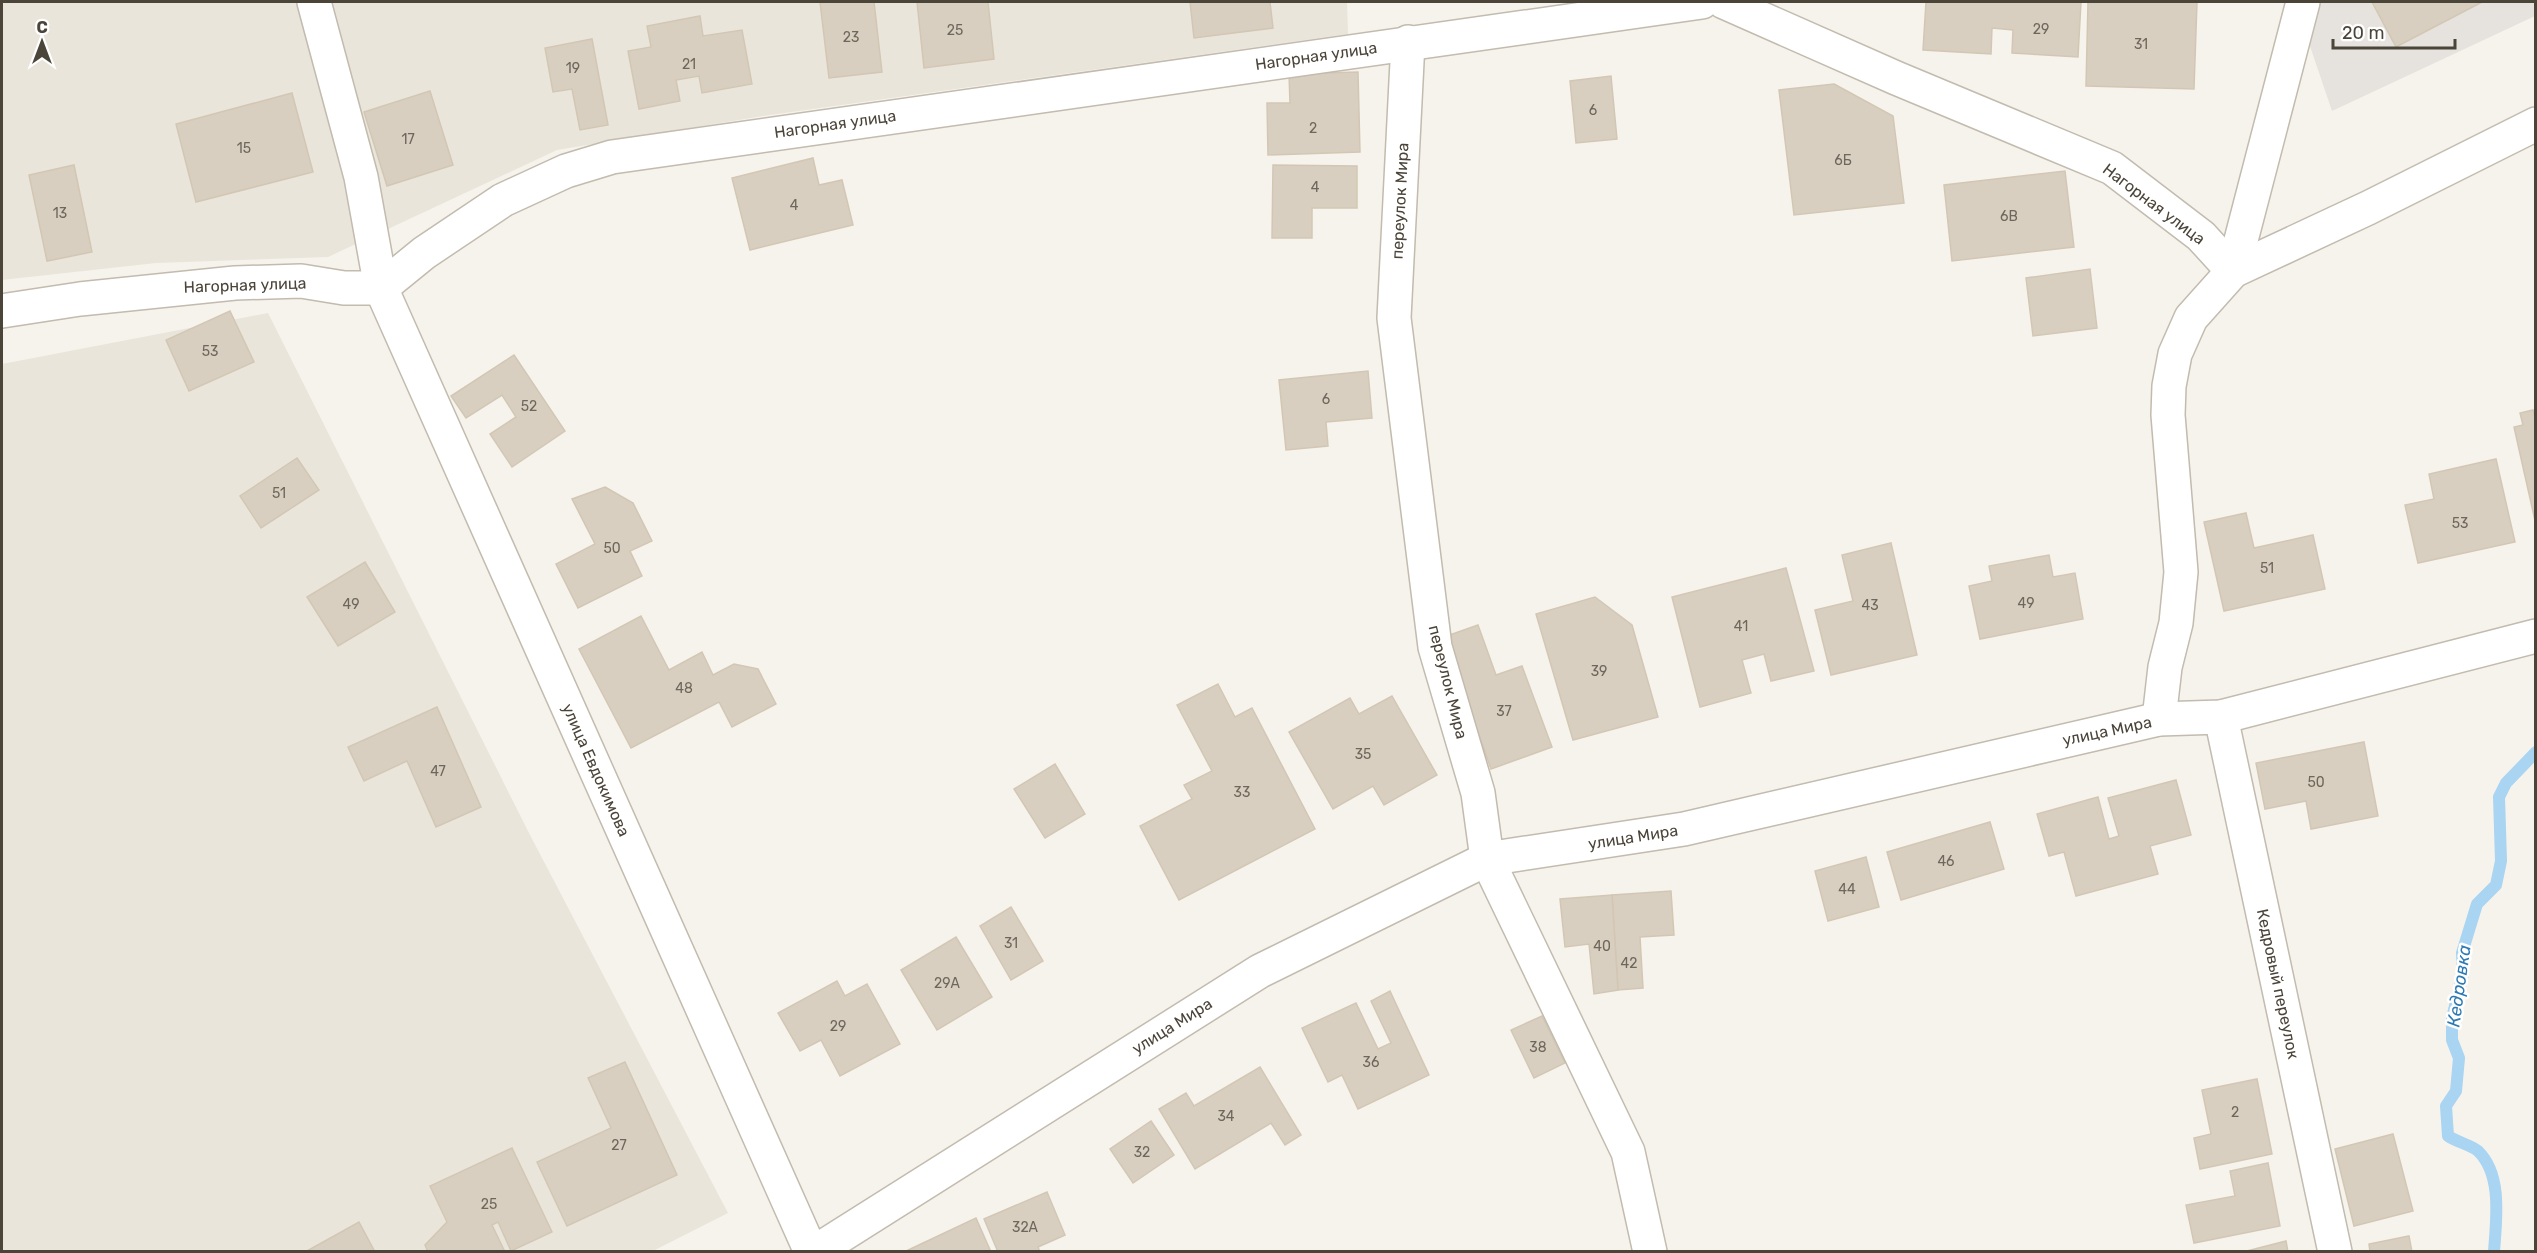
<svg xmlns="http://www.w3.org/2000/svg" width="2537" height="1253" font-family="Rubik,sans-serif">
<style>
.residential{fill:#eae5da}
.industrial{fill:#e6e2dd}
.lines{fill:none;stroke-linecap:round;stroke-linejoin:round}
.stream{stroke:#a9d4f2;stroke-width:12}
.building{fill:#d8cfc1;stroke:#d3c7b4;stroke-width:1.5}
.minor-casing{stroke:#c2bbae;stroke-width:36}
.minor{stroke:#fff;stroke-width:33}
.labels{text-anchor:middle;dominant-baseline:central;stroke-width:5;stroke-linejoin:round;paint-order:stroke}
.number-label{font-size:14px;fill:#6e675b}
.street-label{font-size:16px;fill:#4b4439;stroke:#fff}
.water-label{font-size:18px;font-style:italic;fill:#2e7ab2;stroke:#fff}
</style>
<rect width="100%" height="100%" fill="#f6f3ec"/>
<g class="residential">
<path d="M2 2H1347L1348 34 763 116 557 150 328 257 156 263 2 280Z"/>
<path d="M268 313 530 835 728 1213 653 1251 2 1252V364Z"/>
</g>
<path class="industrial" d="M2295 2H2535V16L2332 111Z"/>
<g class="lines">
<path class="stream" d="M2494 1252C2496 1221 2503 1175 2478 1151 2471 1145 2457 1142 2448 1136L2446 1106 2456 1091 2459 1058 2452 1040V1018L2463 974 2462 953 2477 904 2496 885 2501 861 2499 797 2506 783 2536 752"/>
</g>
<g class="building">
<path d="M820 2H874L882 72 829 78Z"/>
<path d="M917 2H988L994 59 924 68Z"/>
<path d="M1190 2H1270L1273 28 1194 38Z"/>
<path d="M1926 2H2081L2078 57 2012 53 2013 30 1992 28 1991 54 1923 50Z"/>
<path d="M2088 2H2197L2194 89 2086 86Z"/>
<path d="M2372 2H2482L2396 47Z"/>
<path d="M700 16 703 36 742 30 752 84 702 93 699 76 676 80 680 101 639 109 628 51 651 47 647 26Z"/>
<path d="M592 39 608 125 580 130 572 89 553 92 545 48Z"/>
<path d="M1358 72 1360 152 1268 155 1267 103H1290L1289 74Z"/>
<path d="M1611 76 1617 139 1576 143 1570 81Z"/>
<path d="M1834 84 1893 116 1904 203 1794 215 1779 90Z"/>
<path d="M430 91 453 165 387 186 364 112Z"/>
<path d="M292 93 313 172 196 202 176 124Z"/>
<path d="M813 158 819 185 842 180 853 225 750 250 732 178Z"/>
<path d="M74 165 92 252 47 261 29 175Z"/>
<path d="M1273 165 1357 166V208H1312V238H1272Z"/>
<path d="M2065 171 2074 247 1952 261 1944 185Z"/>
<path d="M2090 269 2097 328 2033 336 2026 278Z"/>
<path d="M230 311 254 362 189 391 166 340Z"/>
<path d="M514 355 565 431 512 467 490 434 516 417 502 395 466 418 451 396Z"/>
<path d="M1368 371 1372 418 1326 422 1328 446 1286 450 1279 380Z"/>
<path d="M2533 410 2536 423V525L2514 427 2523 425 2520 413Z"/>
<path d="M297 458 319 490 261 528 240 496Z"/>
<path d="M2496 459 2515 542 2418 563 2405 505 2434 499 2429 474Z"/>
<path d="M605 487 633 503 652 541 630 551 642 576 578 608 556 564 595 544 572 499Z"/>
<path d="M2246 513 2254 548 2313 535 2325 589 2224 611 2204 522Z"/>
<path d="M1891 543 1917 655 1831 675 1815 610 1853 601 1842 555Z"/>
<path d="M2049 555 2053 577 2075 573 2083 619 1980 639 1969 586 1992 581 1989 566Z"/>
<path d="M365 562 395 612 338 646 307 597Z"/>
<path d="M1786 568 1814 671 1771 681 1764 654 1742 660 1751 693 1700 707 1672 597Z"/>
<path d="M1595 597 1632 625 1658 717 1573 740 1536 614Z"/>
<path d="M641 616 669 670 702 652 713 675 734 664 758 669 776 704 732 727 719 702 631 748 579 649Z"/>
<path d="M1478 625 1496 675 1522 666 1552 747 1491 769 1444 637Z"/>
<path d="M1218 684 1235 717 1252 708 1315 829 1179 900 1140 826 1192 799 1184 785 1212 771 1177 705Z"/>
<path d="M1392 696 1437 775 1384 805 1373 786 1333 809 1289 732 1350 698 1359 714Z"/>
<path d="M437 707 481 807 436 827 407 761 364 781 348 747Z"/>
<path d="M2364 742 2378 816 2311 829 2306 801 2265 809 2256 763Z"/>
<path d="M1055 764 1085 814 1045 838 1014 789Z"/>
<path d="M2176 780 2191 835 2150 846 2158 874 2076 896 2064 852 2049 856 2037 814 2098 797 2109 839 2119 836 2108 798Z"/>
<path d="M1990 822 2004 869 1901 900 1887 852Z"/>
<path d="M1866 857 1879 907 1828 921 1815 871Z"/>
<path d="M1671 891 1674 935 1640 937 1643 988 1618 990 1612 895Z"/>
<path d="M1612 895 1618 990 1594 994 1589 944 1565 947 1560 899Z"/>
<path d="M1011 907 1043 961 1011 980 980 926Z"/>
<path d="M956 937 992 997 937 1030 901 970Z"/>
<path d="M837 981 845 996 867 984 900 1044 840 1076 821 1040 800 1051 778 1013Z"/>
<path d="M1390 991 1429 1075 1358 1109 1342 1075 1328 1082 1302 1028 1356 1003 1378 1049 1391 1043 1371 1001Z"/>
<path d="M1542 1016 1565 1063 1534 1078 1511 1030Z"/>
<path d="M625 1062 677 1175 567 1226 537 1162 611 1128 588 1078Z"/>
<path d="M1260 1067 1301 1135 1285 1145 1271 1123 1195 1169 1159 1109 1186 1093 1194 1106Z"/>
<path d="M2257 1079 2272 1154 2200 1169 2194 1138 2211 1134 2202 1090Z"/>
<path d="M1151 1121 1174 1155 1133 1183 1110 1149Z"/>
<path d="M2393 1134 2413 1211 2354 1226 2335 1149Z"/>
<path d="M512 1148 552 1232 511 1251 498 1222 492 1225 505 1252H428L425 1245 447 1222 430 1186Z"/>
<path d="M2268 1163 2280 1226 2194 1243 2186 1205 2235 1196 2230 1171Z"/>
<path d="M1047 1192 1065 1235 1038 1247 1040 1252H998L984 1219Z"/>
<path d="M976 1218 991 1252H904Z"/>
<path d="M359 1222 375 1252H305Z"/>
<path d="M2409 1236 2412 1252H2370L2369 1244Z"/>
<path d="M2286 1241 2288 1252H2243Z"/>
</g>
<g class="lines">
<g class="minor-casing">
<g id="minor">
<path d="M314 2 361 177 381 288 811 1252"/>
<path d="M1724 2 1896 78 2112 168 2201 236 2233 271 2368 208 2536 124"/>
<path d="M1408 42 1394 318 1435 647 1478 793 1487 859 1628 1152 1650 1252"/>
<path d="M2 311 80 299 235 283 301 281 344 288H381L424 253 503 200 566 171 612 157 1702 2"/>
<path d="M2221 717 2335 1252"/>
<path d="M2159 719 2165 667 2176 623 2181 572 2168 415 2169 386 2175 354 2191 318 2233 271 2303 2"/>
<path d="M815 1252 1260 971 1487 859 1684 829 2159 719 2221 717 2536 636"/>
</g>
</g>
<use href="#minor" class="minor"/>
</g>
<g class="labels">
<g class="number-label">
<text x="2041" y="29">29</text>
<text x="955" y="30">25</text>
<text x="851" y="37">23</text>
<text x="2141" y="44">31</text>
<text x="689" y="64">21</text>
<text x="573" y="68">19</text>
<text x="1593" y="110">6</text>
<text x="1313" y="128">2</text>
<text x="408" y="139">17</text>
<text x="244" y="148">15</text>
<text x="1843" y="160">6Б</text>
<text x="1315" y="187">4</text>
<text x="794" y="205">4</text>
<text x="60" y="213">13</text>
<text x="2009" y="216">6В</text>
<text x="210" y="351">53</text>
<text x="1326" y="399">6</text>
<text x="529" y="406">52</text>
<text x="279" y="493">51</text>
<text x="2460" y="523">53</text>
<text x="612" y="548">50</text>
<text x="2267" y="568">51</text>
<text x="2026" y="603">49</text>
<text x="351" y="604">49</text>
<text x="1870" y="605">43</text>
<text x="1741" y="626">41</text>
<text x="1599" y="671">39</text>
<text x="684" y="688">48</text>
<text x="1504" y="711">37</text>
<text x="1363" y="754">35</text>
<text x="438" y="771">47</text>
<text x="2316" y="782">50</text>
<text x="1242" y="792">33</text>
<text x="1946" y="861">46</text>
<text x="1847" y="889">44</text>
<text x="1011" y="943">31</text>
<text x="1602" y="946">40</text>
<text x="1629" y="963">42</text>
<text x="947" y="983">29А</text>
<text x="838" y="1026">29</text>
<text x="1538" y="1047">38</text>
<text x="1371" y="1062">36</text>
<text x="2235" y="1112">2</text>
<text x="1226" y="1116">34</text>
<text x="619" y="1145">27</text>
<text x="1142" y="1152">32</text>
<text x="489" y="1204">25</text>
<text x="1025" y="1227">32А</text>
</g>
<g class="street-label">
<text transform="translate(1316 56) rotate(-8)">Нагорная улица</text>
<text transform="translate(835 124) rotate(-8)">Нагорная улица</text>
<text transform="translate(1400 201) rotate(-87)">переулок Мира</text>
<text transform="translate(2154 204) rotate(37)">Нагорная улица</text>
<text transform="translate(245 285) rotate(-2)">Нагорная улица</text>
<text transform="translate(1448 682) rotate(76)">переулок Мира</text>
<text transform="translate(2107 731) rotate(-12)">улица Мира</text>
<text transform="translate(596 770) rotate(66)">улица Евдокимова</text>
<text transform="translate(1633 837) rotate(-9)">улица Мира</text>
<text transform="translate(2278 984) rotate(78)">Кедровый переулок</text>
<text transform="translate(1172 1026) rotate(-32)">улица Мира</text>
</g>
<g class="water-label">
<text transform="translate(2459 986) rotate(-82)">Кедровка</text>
</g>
</g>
<rect width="2537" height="1253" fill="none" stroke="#4b4439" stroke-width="6"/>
<g transform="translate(42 42)" stroke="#ffffff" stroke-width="4.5" paint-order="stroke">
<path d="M0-4.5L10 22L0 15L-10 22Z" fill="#4b4439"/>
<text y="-9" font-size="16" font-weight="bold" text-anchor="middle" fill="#4b4439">С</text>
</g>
<path d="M2333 39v9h122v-9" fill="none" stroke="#4b4439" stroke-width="3"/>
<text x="2342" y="39" font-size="18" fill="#4b4439" stroke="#ffffff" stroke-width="4.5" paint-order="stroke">20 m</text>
</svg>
